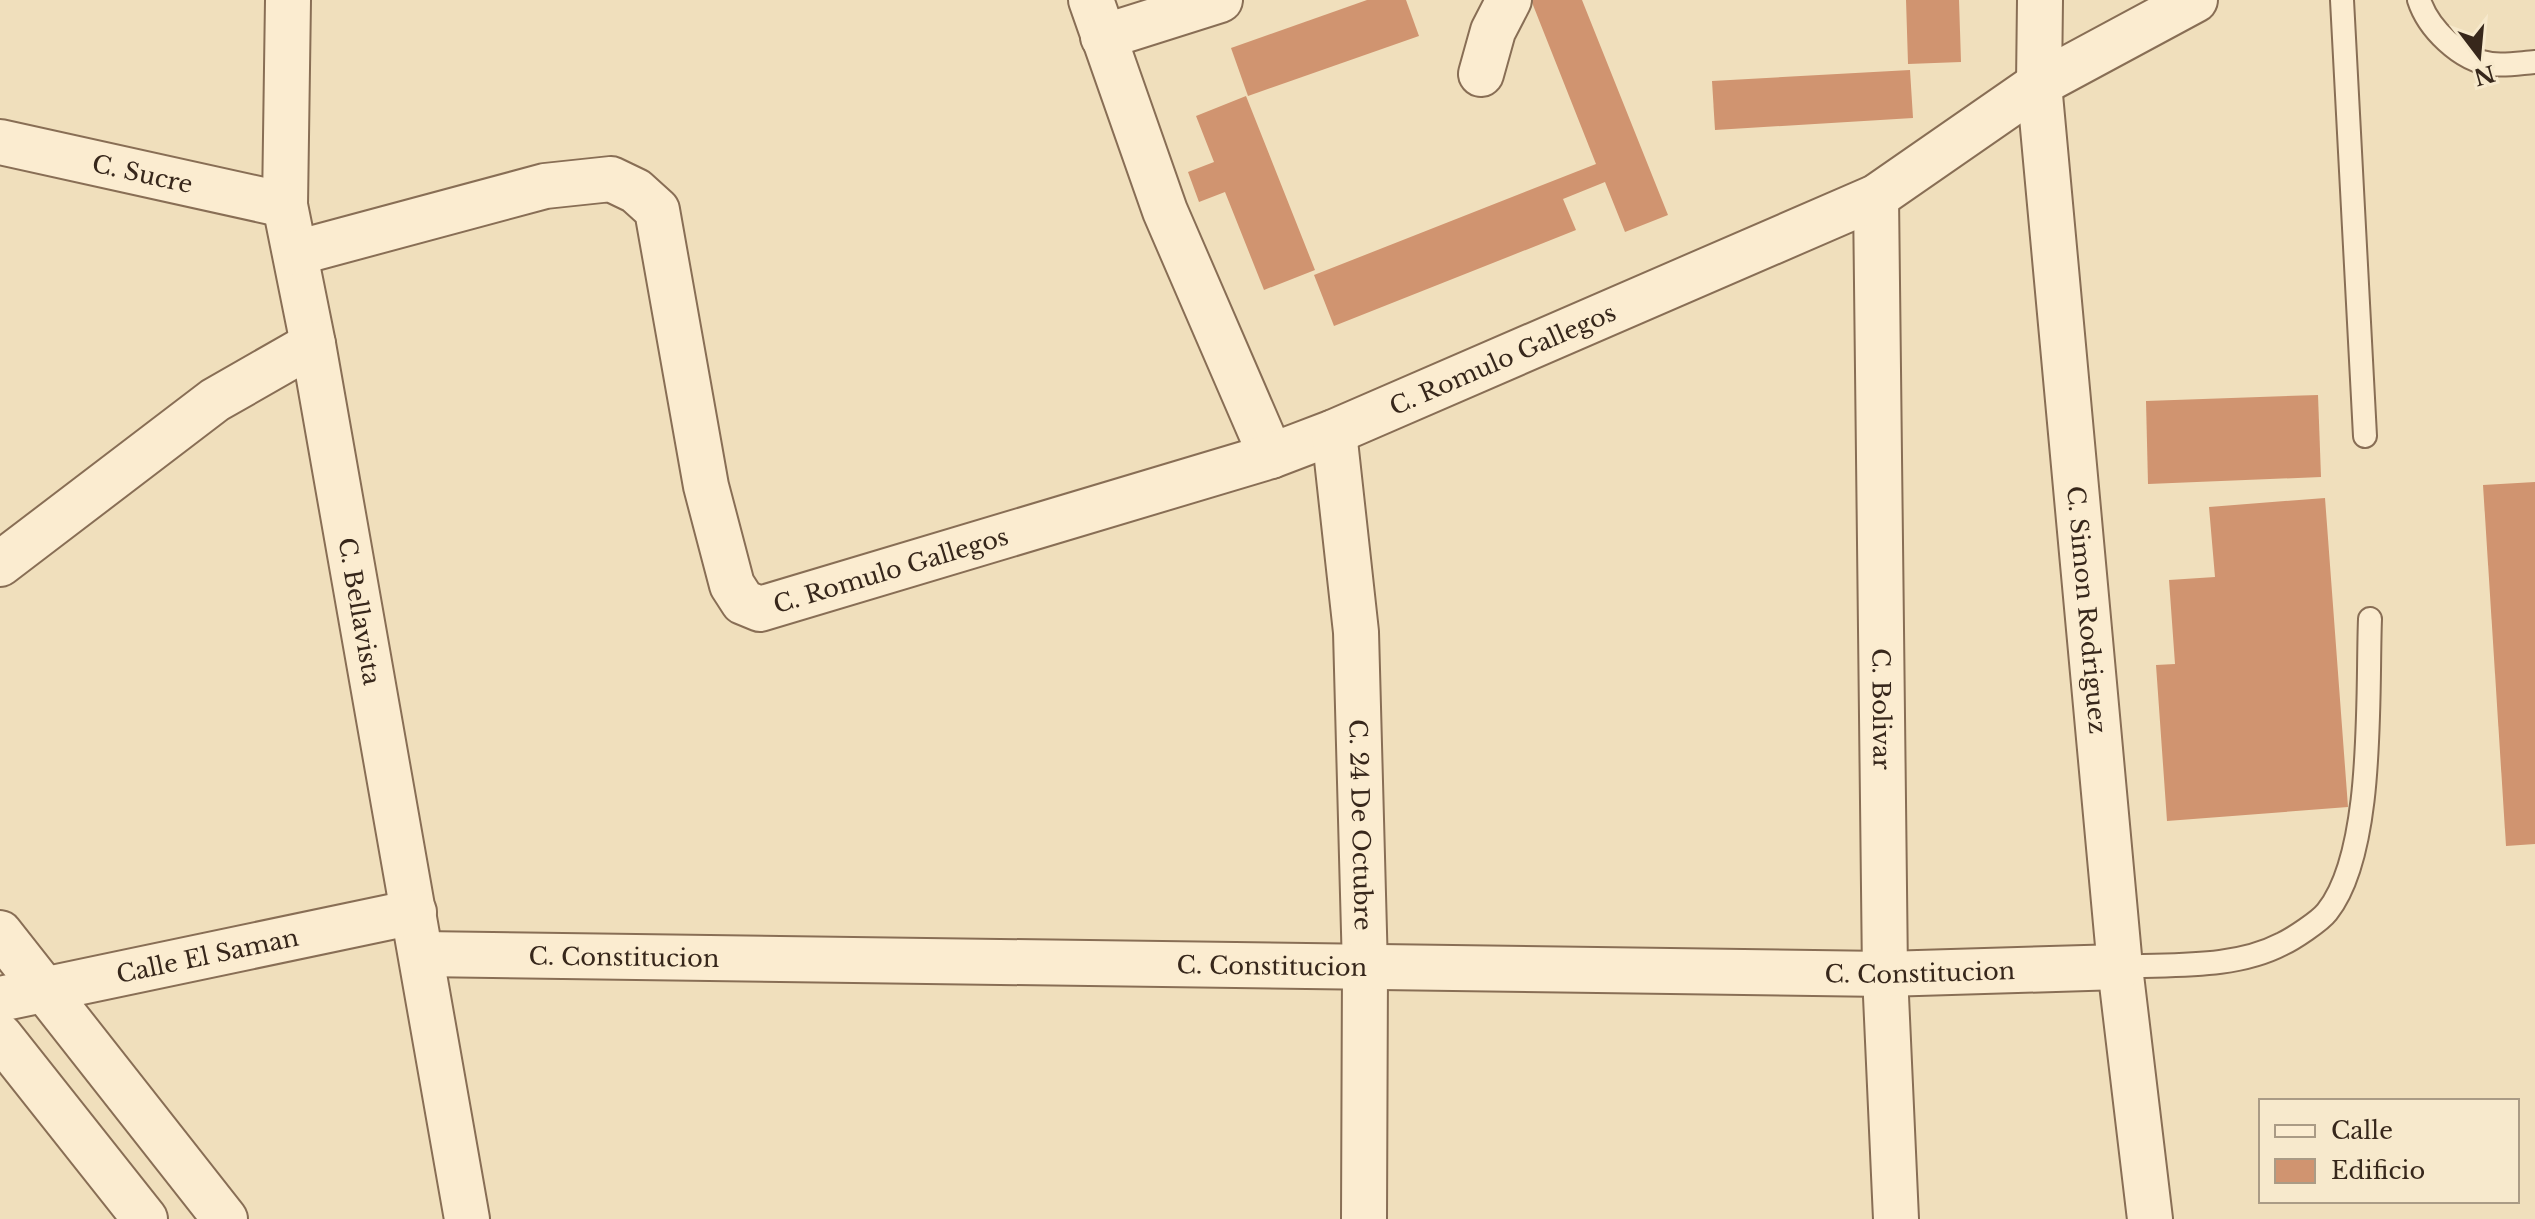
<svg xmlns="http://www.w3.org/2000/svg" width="2535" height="1219" font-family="'Libre Baskerville',serif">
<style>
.building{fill:#d09470}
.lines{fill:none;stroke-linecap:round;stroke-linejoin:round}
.service-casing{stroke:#886e55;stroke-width:26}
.minor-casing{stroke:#886e55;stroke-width:48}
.tertiary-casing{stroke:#886e55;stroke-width:48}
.service{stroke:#fbecd0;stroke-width:22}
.minor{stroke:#fbecd0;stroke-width:44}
.tertiary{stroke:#fbecd0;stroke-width:44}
.labels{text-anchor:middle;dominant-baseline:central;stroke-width:8;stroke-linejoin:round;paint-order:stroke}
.street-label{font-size:24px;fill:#37271b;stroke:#f7e9cc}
</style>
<rect width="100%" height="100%" fill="#f0dfbc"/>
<g class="building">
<path d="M1367 0H1406L1419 36 1248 96 1231 48Z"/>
<path d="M1531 0H1582L1668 215 1625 232 1605 182 1563 199 1576 230 1334 326 1314 275 1596 164Z"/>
<path d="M1906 0H1959L1961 62 1908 64Z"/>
<path d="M1910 70 1913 118 1715 130 1712 81Z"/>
<path d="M1246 96 1315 270 1264 290 1225 192 1199 202 1188 172 1214 162 1196 116Z"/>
<path d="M2318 395 2321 477 2148 484 2146 401Z"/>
<path d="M2535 482V844L2506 846 2483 485Z"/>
<path d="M2325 498 2348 807 2167 821 2156 665 2175 664 2169 580 2215 577 2209 507Z"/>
</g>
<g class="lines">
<g class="service-casing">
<g id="service">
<path d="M2342 0 2365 436"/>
<path d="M2419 0C2428 28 2460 60 2491 64 2505 66 2521 63 2535 62"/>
<path d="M2120 967C2172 964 2234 969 2282 944 2293 939 2320 921 2327 912 2375 852 2367 695 2370 619"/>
</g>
</g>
<g class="minor-casing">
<g id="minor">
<path id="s1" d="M288 0 285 205 313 344 467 1219"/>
<path d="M1091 0 1165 211 1271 456"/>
<path id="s2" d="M2040 0 2039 84 2120 967 2150 1219"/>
<path d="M1103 37 1220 0"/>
<path d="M1481 74 1493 31 1509 0"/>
<path id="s3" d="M0 142 285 205"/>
<path id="s4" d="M1876 197 1885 974 1896 1219"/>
<path id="s5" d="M296 253 545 186 611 179 636 191 657 210 706 486 732 585 743 602 760 609 1271 456 1334 432 1876 197 2039 84 2195 0"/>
<path id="s6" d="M1334 432 1356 632 1365 969 1364 1219"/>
<path d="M0 564 215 400 313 344"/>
<path id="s7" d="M422 954 1885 974 2120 967"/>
<path id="s8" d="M0 999 414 912"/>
</g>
</g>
<g class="tertiary-casing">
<g id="tertiary">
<path d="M0 933 225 1219"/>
<path d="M0 1036 145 1219"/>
</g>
</g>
<use href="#service" class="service"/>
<use href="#minor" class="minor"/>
<use href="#tertiary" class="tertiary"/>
</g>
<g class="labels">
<g class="street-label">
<text stroke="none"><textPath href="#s3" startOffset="146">C. Sucre</textPath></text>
<text stroke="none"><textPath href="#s5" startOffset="1586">C. Romulo Gallegos</textPath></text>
<text stroke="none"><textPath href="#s5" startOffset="938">C. Romulo Gallegos</textPath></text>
<text stroke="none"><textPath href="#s2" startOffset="612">C. Simon Rodriguez</textPath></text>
<text stroke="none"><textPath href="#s1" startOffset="618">C. Bellavista</textPath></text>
<text stroke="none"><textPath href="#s4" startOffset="512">C. Bolivar</textPath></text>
<text stroke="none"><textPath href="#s6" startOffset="394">C. 24 De Octubre</textPath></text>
<text stroke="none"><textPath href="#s8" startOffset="212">Calle El Saman</textPath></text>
<text stroke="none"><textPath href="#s7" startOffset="202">C. Constitucion</textPath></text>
<text stroke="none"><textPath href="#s7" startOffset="850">C. Constitucion</textPath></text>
<text stroke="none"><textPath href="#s7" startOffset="1498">C. Constitucion</textPath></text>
</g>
</g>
<rect x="2259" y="1099" width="260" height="104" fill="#f7e9cc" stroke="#aa9b85" stroke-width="2"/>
<rect x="2275" y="1125" width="40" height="12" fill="#fbecd0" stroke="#aa9b85" stroke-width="2"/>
<text x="2331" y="1139" font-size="24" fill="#37271b">Calle</text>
<rect x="2275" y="1159" width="40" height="24" fill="#d09470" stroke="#aa9b85" stroke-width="2"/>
<text x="2331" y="1179" font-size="24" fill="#37271b">Edificio</text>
<g transform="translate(2479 56) rotate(164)" stroke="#f7e9cc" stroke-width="6" paint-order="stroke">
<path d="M0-6L14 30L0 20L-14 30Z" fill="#37271b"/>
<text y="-12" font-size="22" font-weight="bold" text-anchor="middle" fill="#37271b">N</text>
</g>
</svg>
